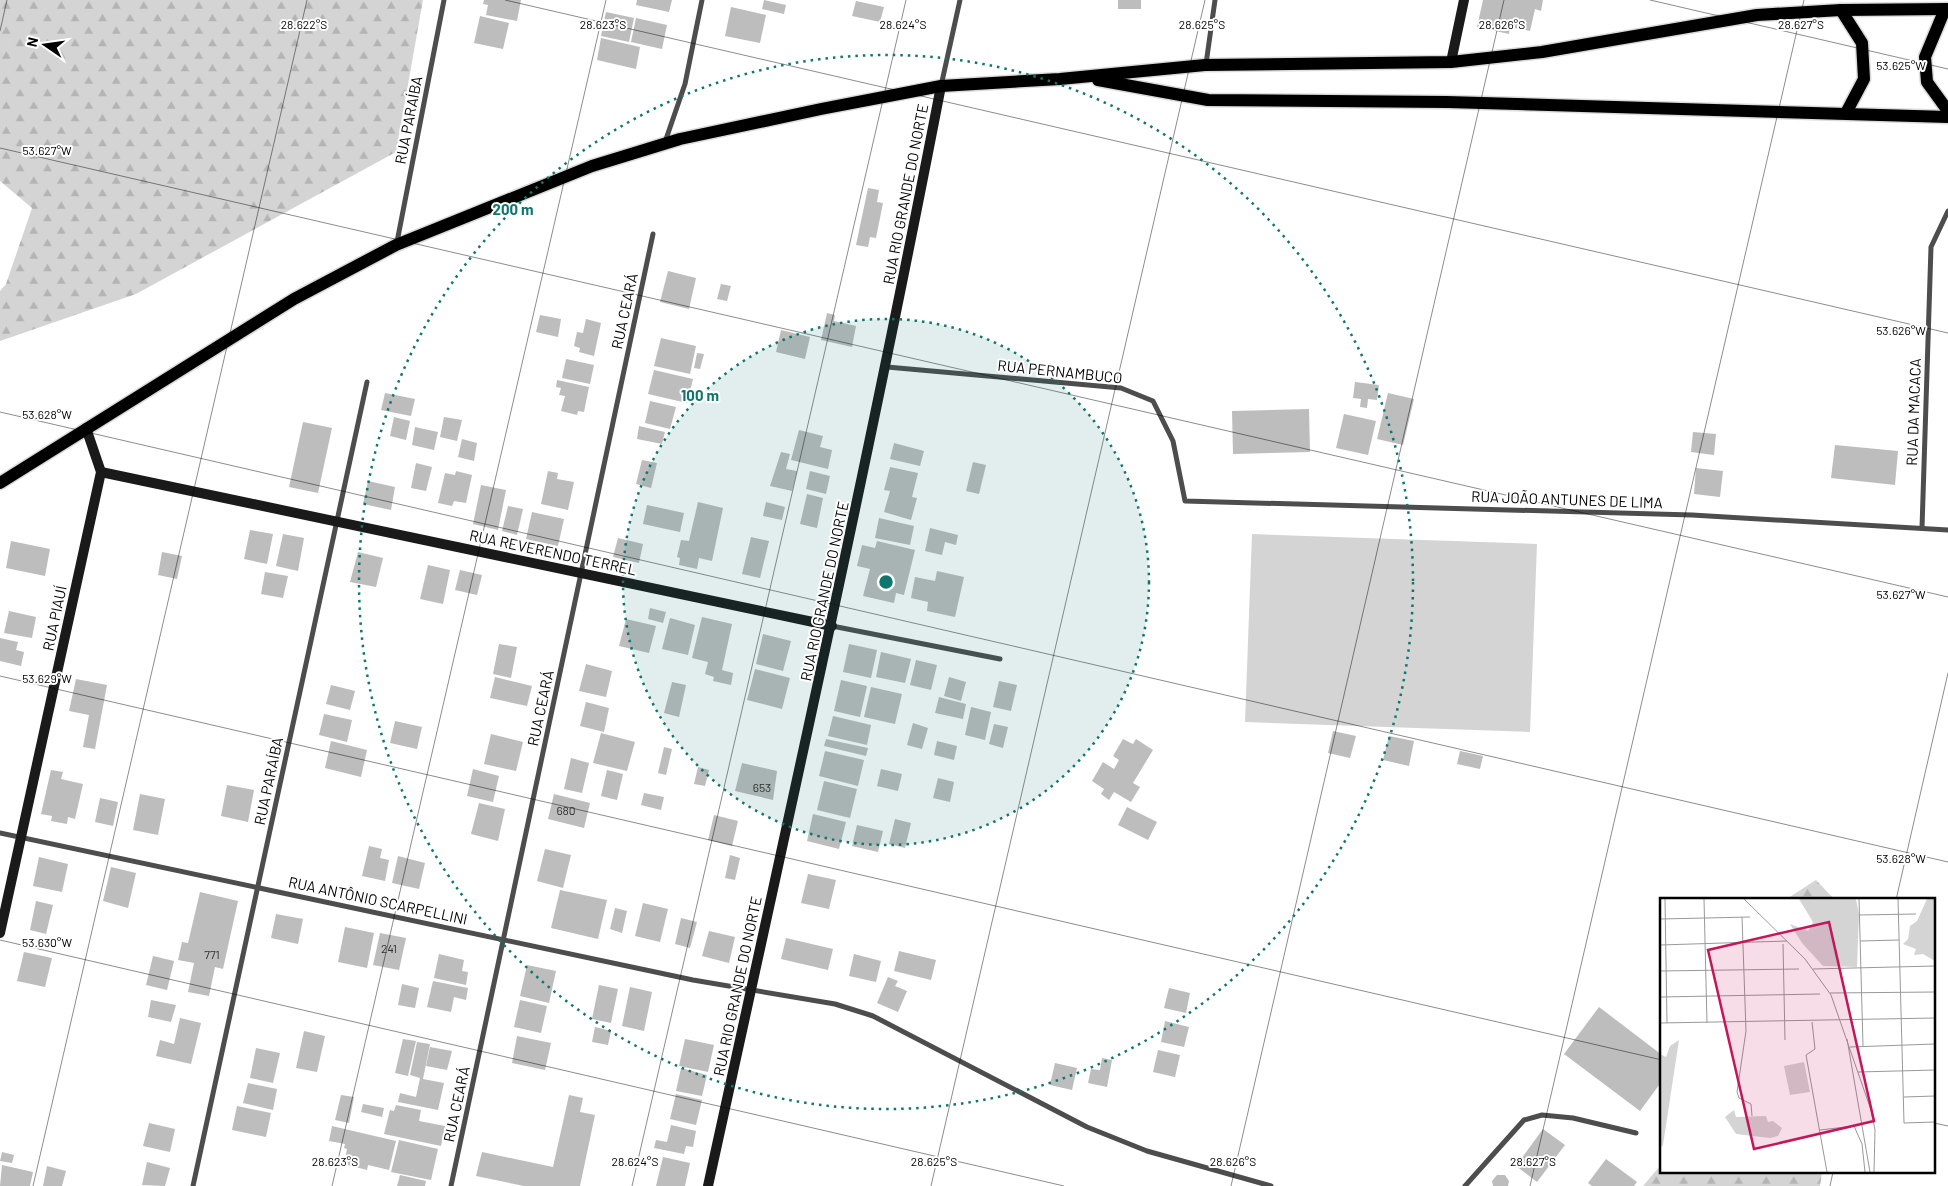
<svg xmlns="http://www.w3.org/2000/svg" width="1948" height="1186" font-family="Barlow,sans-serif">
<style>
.grass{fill:#d4d4d4}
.forest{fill:url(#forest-firs)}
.building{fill:#bdbdbd}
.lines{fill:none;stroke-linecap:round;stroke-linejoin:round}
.primary-casing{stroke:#dbdbdb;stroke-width:15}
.street{stroke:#4d4d4d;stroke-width:5}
.secondary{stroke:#1a1a1a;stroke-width:10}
.primary{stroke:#000;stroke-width:12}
.ticks{fill:none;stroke:#000;stroke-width:1;stroke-opacity:0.45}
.ring{fill:none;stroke:#0f766e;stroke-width:2.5;stroke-dasharray:2.5 5}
.labels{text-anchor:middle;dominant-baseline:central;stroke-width:4;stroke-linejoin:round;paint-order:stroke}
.number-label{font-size:12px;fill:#2f2f2f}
.street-label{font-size:15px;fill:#000;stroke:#fff}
.inset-road{fill:none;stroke:#999;stroke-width:1}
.view{fill:#c2185b;fill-opacity:0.15;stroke:#c2185b;stroke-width:2.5}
.inset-edge{fill:none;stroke:#000;stroke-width:2.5}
.ticks-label{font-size:12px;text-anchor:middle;fill:#000;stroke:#fff;stroke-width:4;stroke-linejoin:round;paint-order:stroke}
.centre{fill:#0f766e;stroke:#fff;stroke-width:2.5}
.ring-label{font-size:15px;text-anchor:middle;font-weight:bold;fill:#0f766e;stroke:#fff;stroke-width:4;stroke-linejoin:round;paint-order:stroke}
</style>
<defs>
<pattern id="forest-firs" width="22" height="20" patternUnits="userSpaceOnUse" patternTransform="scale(1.25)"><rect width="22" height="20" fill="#d4d4d4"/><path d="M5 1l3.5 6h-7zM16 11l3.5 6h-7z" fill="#b4b4b4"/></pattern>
</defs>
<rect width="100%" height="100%" fill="#fff"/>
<path class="grass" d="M1252 534 1537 544 1530 732 1245 722Z"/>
<g class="forest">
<path d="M0 0H423L396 152 136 294 0 341V291L6 284 32 208 0 181Z"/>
<path d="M1816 880 1835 900H1785Z"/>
<path d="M1662 1154V1172H1822L1820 1186H1643L1660 1166Z"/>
</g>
<g class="building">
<path d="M484 0H521L517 21 486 15 488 5 483 4Z"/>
<path d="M637 0H672L669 12 636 5Z"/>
<path d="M764 0 786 5 784 14 762 9Z"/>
<rect x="1118" y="0" width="23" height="9"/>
<path d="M1483 0H1543L1541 11 1535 9 1530 31 1510 27 1509 34 1477 27Z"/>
<path d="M856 1 884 7 880 22 852 16Z"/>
<path d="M731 7 766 15 760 43 725 36Z"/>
<path d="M606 12 634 18 629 42 601 36Z"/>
<path d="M480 16 509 23 503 49 474 43Z"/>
<path d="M636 18 667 25 662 49 631 42Z"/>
<path d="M601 38 640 47 636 69 597 60Z"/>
<path d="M868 188 879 190 877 202 883 203 876 238 870 237 868 247 856 245Z"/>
<path d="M668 271 696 278 689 309 660 302Z"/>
<path d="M721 284 731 286 727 301 717 299Z"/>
<path d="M827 313 835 315 834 321 856 326 852 347 821 340Z"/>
<path d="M540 315 561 319 558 337 536 332Z"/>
<path d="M586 319 601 323 594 356 579 352 580 348 574 346 577 332 583 333Z"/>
<path d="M781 330 810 337 805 359 776 352Z"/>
<path d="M661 338 696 346 690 374 654 366Z"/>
<path d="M697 353 704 354 700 369 694 368Z"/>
<path d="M566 359 594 365 590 384 562 378Z"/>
<path d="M654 370 693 379 687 403 648 394Z"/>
<path d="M557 380 589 387 584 412 578 411 577 415 561 411 565 396 559 395 561 388 556 387Z"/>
<path d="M1355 382 1379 385 1377 400 1368 399 1367 408 1360 407 1361 399 1353 398Z"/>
<path d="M385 393 415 399 411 416 381 410Z"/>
<path d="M1388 393 1414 399 1403 445 1377 439Z"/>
<path d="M650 401 676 407 670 429 645 423Z"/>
<path d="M1309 409 1310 452 1233 454 1232 411Z"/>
<path d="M1344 414 1376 421 1368 455 1336 448Z"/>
<path d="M394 417 410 421 406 440 390 436Z"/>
<path d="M444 417 462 420 457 441 440 437Z"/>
<path d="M303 422 332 428 318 493 289 487Z"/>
<path d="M639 426 665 432 662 444 637 439Z"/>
<path d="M415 427 438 432 434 450 412 445Z"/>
<path d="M799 430 823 436 820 447 832 450 828 469 791 460Z"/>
<path d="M1693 432 1716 434 1714 455 1691 452Z"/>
<path d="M462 439 477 443 474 461 458 457Z"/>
<path d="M894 443 924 451 920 466 890 459Z"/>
<path d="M1835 445 1898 451 1895 485 1831 478Z"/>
<path d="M781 452 790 454 786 469 797 471 792 491 770 486Z"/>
<path d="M642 460 657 463 651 488 636 484Z"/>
<path d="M973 462 986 465 979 494 966 491Z"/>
<path d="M416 463 432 467 426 491 411 488Z"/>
<path d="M890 467 918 473 912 497 917 498 911 520 884 512 890 491 884 490Z"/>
<path d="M1696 468 1723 471 1720 497 1694 494Z"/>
<path d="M456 471 472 475 466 503 454 501 452 506 438 503 445 473 455 475Z"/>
<path d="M548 471 558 473 557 479 574 482 568 510 541 504Z"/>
<path d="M810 471 830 476 826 494 806 489Z"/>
<path d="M368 481 395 487 391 510 363 504Z"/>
<path d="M481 485 506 490 498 530 473 524Z"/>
<path d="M807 494 823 498 817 528 800 524Z"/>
<path d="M698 502 723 508 712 561 699 558 697 569 679 565 680 558 677 557 681 540 689 541Z"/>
<path d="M766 502 785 507 782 520 763 516Z"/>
<path d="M647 505 684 513 680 532 643 524Z"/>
<path d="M508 506 523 509 517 535 502 531Z"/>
<path d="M532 512 564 519 558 546 526 539Z"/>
<path d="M879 518 914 526 910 545 875 538Z"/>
<path d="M930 528 958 535 956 545 945 542 942 555 925 551Z"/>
<path d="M250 530 273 534 267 564 244 559Z"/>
<path d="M283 534 304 538 298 571 276 566Z"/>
<path d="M751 537 769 541 760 578 742 574Z"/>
<path d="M618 538 643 544 639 563 613 557Z"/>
<path d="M11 541 50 549 45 576 6 568Z"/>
<path d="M877 541 915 550 904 595 896 593 894 603 863 596 870 569 857 566 862 545 875 548Z"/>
<path d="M162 552 182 556 177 579 158 575Z"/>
<path d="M358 552 383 558 376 587 350 582Z"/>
<path d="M428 565 450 570 443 604 420 599Z"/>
<path d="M460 570 482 575 477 595 455 590Z"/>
<path d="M937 571 964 577 955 617 927 611 928 602 911 598 915 577 935 581Z"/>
<path d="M265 572 288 576 283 598 261 594Z"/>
<path d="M650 608 666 612 663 623 648 619Z"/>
<path d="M9 611 36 617 32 638 4 633Z"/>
<path d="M702 617 732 624 722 670 733 673 731 685 713 681 714 677 705 674 708 662 692 658Z"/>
<path d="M670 618 695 625 688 655 662 649Z"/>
<path d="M626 619 656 626 649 653 619 646Z"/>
<path d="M763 634 791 641 783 671 756 664Z"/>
<path d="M0 638 18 642 16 650 24 652 21 666 0 661Z"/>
<path d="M499 644 517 647 511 678 493 674Z"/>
<path d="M849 644 877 650 871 678 843 672Z"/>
<path d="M881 652 911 659 905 683 876 677Z"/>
<path d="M916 660 937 665 931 690 910 685Z"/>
<path d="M586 664 612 671 606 697 579 691Z"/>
<path d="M755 669 790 678 782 709 747 700Z"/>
<path d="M495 677 532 686 527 706 490 698Z"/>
<path d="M949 677 966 682 961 701 944 696Z"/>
<path d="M76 679 107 685 95 749 83 747 89 715 69 711Z"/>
<path d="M841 680 867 686 860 717 834 711Z"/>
<path d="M999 681 1017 685 1011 711 993 707Z"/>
<path d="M672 682 686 685 679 717 664 713Z"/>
<path d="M331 685 355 691 350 710 326 704Z"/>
<path d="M871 687 902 694 895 724 864 717Z"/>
<path d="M939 697 966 704 963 719 935 713Z"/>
<path d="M586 702 609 708 604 732 580 726Z"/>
<path d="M971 707 991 712 985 740 965 735Z"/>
<path d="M324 714 352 720 347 742 319 735Z"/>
<path d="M833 716 871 725 867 745 828 736Z"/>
<path d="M395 721 422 727 417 749 390 743Z"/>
<path d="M913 723 928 728 922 749 907 745Z"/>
<path d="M994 724 1008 727 1003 748 989 744Z"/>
<path d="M1333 731 1356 736 1350 758 1328 753Z"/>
<path d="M601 733 635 742 627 771 593 763Z"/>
<path d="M491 734 523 742 516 771 484 764Z"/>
<path d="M1389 736 1414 741 1409 766 1383 760Z"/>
<path d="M826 739 868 748 866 756 824 746Z"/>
<path d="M1123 739 1133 744 1136 739 1153 750 1133 783 1140 787 1131 802 1114 792 1109 800 1101 794 1104 789 1092 781 1103 762 1114 769 1119 760 1113 756Z"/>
<path d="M331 741 367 750 361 777 325 768Z"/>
<path d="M937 741 957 746 954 760 934 755Z"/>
<path d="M664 747 672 749 666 775 658 773Z"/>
<path d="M825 751 864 760 858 786 819 776Z"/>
<path d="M1460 751 1483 756 1480 769 1457 764Z"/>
<path d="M571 758 589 763 582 793 564 789Z"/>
<path d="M742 763 777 771 773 800 735 791Z"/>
<path d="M698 767 709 770 705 786 694 784Z"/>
<path d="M473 769 499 776 493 802 467 796Z"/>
<path d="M881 769 902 774 898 791 877 786Z"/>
<path d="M51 770 63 772 61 779 83 784 75 819 68 817 67 824 51 821 52 816 41 814Z"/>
<path d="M607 770 623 774 617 800 601 796Z"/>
<path d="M938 778 954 782 950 802 933 798Z"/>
<path d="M824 781 857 789 850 818 817 810Z"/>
<path d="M227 785 254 790 248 822 221 816Z"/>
<path d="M644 793 664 797 661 810 641 805Z"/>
<path d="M140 794 165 799 158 835 133 830Z"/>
<path d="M554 794 590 803 584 828 548 819Z"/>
<path d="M100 798 118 802 113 826 95 822Z"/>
<path d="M479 803 505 809 498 841 471 834Z"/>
<path d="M1127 807 1157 822 1148 840 1118 825Z"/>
<path d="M813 814 846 822 839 849 807 841Z"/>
<path d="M714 815 738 821 732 846 708 840Z"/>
<path d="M895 819 911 823 905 848 889 844Z"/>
<path d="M857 825 883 831 878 852 852 846Z"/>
<path d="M369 846 382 849 380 858 389 860 385 881 362 876Z"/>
<path d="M545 849 571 855 563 888 537 881Z"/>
<path d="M730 855 740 858 735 880 725 878Z"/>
<path d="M398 856 425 863 419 889 392 883Z"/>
<path d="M39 857 68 864 62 892 33 886Z"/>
<path d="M111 867 136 873 128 908 103 901Z"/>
<path d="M808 874 836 880 829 909 801 903Z"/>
<path d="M560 890 607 900 598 939 551 928Z"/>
<path d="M200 892 238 901 223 969 215 967 209 996 188 992 194 963 178 960 182 942 188 943Z"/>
<path d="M36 901 53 905 46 934 30 930Z"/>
<path d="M643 903 668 909 660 942 635 936Z"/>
<path d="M615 908 627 911 622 933 610 929Z"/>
<path d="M276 914 303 919 298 944 271 938Z"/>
<path d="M681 918 697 922 690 948 675 944Z"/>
<path d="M345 927 374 933 367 968 338 962Z"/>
<path d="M709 931 735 937 729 963 702 956Z"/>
<path d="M380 933 406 938 399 970 373 965Z"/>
<path d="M786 938 833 949 828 970 781 959Z"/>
<path d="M899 951 936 960 931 980 894 971Z"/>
<path d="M24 952 52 958 45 987 17 981Z"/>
<path d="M439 954 464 960 462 971 468 972 466 985 434 978Z"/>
<path d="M854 954 881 961 876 982 849 976Z"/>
<path d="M153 956 174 961 167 990 146 985Z"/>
<path d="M527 965 556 971 549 1003 520 996Z"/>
<path d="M888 977 898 981 895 986 907 991 898 1012 877 1003Z"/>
<path d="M433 981 468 988 466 1000 454 997 451 1012 427 1007Z"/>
<path d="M402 984 419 988 415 1008 398 1005Z"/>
<path d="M599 985 618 989 611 1023 592 1019Z"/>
<path d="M630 987 652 992 644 1031 622 1026Z"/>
<path d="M1169 988 1190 993 1186 1013 1164 1008Z"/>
<path d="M151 1000 176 1005 171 1022 148 1017Z"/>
<path d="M520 1000 547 1006 541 1033 514 1027Z"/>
<path d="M1599 1007 1662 1055V1081L1640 1111 1564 1054Z"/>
<path d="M180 1018 201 1023 191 1064 156 1056 160 1040 174 1044Z"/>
<path d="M1165 1021 1189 1027 1184 1047 1161 1042Z"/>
<path d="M595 1027 611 1031 608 1045 592 1042Z"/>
<path d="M304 1031 325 1036 317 1072 296 1068Z"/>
<path d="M517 1036 551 1043 545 1070 512 1063Z"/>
<path d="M403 1039 416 1041 408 1076 395 1073Z"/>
<path d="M685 1039 714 1045 708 1072 679 1066Z"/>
<path d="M417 1042 430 1044 423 1079 444 1083 438 1110 398 1102 400 1093 416 1097 420 1078 410 1075Z"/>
<path d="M430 1047 452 1051 447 1070 426 1066Z"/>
<path d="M256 1048 280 1053 273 1083 250 1078Z"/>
<path d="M1158 1050 1180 1055 1175 1077 1153 1072Z"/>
<path d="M1102 1058 1112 1060 1107 1087 1088 1083 1091 1069 1100 1070Z"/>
<path d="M1055 1063 1077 1068 1072 1090 1050 1085Z"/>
<path d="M681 1068 707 1075 702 1096 676 1091Z"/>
<path d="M248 1083 277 1089 273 1110 243 1103Z"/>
<path d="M676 1094 702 1100 696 1125 670 1119Z"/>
<path d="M341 1095 354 1097 349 1123 335 1120Z"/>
<path d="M569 1095 583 1098 580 1112 595 1115 580 1186H524L476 1176 482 1152 553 1167Z"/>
<path d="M363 1104 384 1108 382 1117 361 1112Z"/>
<path d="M396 1105 421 1110 419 1121 445 1126 441 1146 384 1134 390 1110 394 1111Z"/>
<path d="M237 1106 271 1113 266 1137 232 1130Z"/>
<path d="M149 1123 175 1129 170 1152 143 1146Z"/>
<path d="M671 1125 696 1131 693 1147 686 1146 684 1154 654 1148 656 1140 667 1142Z"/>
<path d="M332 1126 396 1141 389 1170 368 1165 367 1170 344 1164 347 1149 344 1148 345 1144 329 1141Z"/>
<path d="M1543 1129 1565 1145 1537 1182 1516 1166Z"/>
<path d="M399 1140 438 1149 431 1180 391 1172Z"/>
<path d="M2 1152 14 1155 12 1163 0 1161Z"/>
<path d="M663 1157 690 1163 685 1186H656Z"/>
<path d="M1606 1159 1637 1182 1634 1186H1592L1588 1183Z"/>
<path d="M147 1162 170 1168 165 1186 142 1185Z"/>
<path d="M2 1165 33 1172 30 1186H0Z"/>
<path d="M47 1166 66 1171 62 1186H43Z"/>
<path d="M400 1175 426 1181 425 1186H397Z"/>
<path d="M1497 1175H1505L1509 1181 1508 1186H1493L1492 1181Z"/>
</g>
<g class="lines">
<g class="primary-casing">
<g id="primary">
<path d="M1945 9 1925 57 1927 82 1948 111"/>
<path d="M1841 10 1862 43 1864 79 1846 113"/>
<path d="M1098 80 1208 100 1447 102 1948 117"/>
<path d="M0 483 294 299 396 245 592 166 680 139 821 109 941 86 1060 79 1205 65 1451 62 1542 52 1757 15 1841 10 1948 9"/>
</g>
</g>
<g class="street">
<path d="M1206 64 1215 0"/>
<path d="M941 86 960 0"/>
<path d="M665 142 685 84 702 0"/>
<path d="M397 242 444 0"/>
<path d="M887 367 1121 388 1153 401 1173 441 1185 501 1692 515 1948 530"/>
<path d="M1922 528 1931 247 1948 211"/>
<path d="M832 626 1000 659"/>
<path d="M0 833 693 980 835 1004 873 1016 1087 1127 1147 1151 1271 1186"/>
<path d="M193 1186 367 382"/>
<path d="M451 1186 653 234"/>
<path d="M1465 1186 1524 1120 1542 1115 1573 1118 1636 1133"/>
</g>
<g class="secondary">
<path d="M1451 62 1464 0"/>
<path d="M101 472 832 626"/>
<path d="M0 933 101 472 86 428"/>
<path d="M708 1186C788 820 870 454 941 86"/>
</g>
<use href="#primary" class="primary"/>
</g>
<path class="ticks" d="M505 0 1948 333M1650 0 1948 69M0 31 7 0M0 148 1948 597M0 412 1948 862M0 676 1662 1060M1896 900 1948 673M0 940 1064 1186M1934 1123 1948 1126M33 1186 307 0M332 1186 606 0M632 1186 906 0M931 1186 1205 0M1231 1186 1504 0M1530 1186 1804 0M1830 1186 1833 1172"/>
<circle cx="886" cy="582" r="263" fill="#0f766e" fill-opacity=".12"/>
<g class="ring">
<circle cx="886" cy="582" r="263"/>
<circle cx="886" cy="582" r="527"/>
</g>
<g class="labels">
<g class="number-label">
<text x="762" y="787">653</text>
<text x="566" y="810">680</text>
<text x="389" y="948">241</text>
<text x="212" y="954">771</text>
</g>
<g class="street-label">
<text transform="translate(408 120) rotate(-79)">RUA PARAÍBA</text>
<text transform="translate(905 194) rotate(-79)">RUA RIO GRANDE DO NORTE</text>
<text transform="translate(624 311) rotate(-78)">RUA CEARÁ</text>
<text transform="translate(1060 371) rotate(6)">RUA PERNAMBUCO</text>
<text transform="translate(1913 412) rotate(-88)">RUA DA MACACA</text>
<text transform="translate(1567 499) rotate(2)">RUA JOÃO ANTUNES DE LIMA</text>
<text transform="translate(553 552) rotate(12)">RUA REVERENDO TERREL</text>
<text transform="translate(824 591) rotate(-78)">RUA RIO GRANDE DO NORTE</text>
<text transform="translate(54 618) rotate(-78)">RUA PIAUÍ</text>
<text transform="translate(540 708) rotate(-78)">RUA CEARÁ</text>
<text transform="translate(268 781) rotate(-78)">RUA PARAÍBA</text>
<text transform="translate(378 900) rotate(12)">RUA ANTÔNIO SCARPELLINI</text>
<text transform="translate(737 986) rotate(-78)">RUA RIO GRANDE DO NORTE</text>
<text transform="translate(456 1104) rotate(-78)">RUA CEARÁ</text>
</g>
</g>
<g transform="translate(1660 898)">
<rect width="275" height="275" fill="#fff"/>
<path d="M144 164 150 194 130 197 124 168Z" fill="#d4d4d4"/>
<path d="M139 1H196L199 16 197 69 163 68 142 45 130 26 148 33 153 24ZM267 1H275V63L263 56 254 57 256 51 243 46 248 41 250 28 257 23ZM19 142 3 247 0 250V156L6 159 10 148ZM74 212 76 219 106 218 108 224 113 223 122 230 118 238 110 240 76 236 65 219Z" fill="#d4d4d4"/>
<path class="inset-road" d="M5 1 7 125M44 1 47 125M84 1 145 61 171 97 211 212 215 232 214 274M199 1 203 148M238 1 244 225 275 224M199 17 256 16M82 19 86 133 77 194 79 200 91 206 92 218M0 21 90 19M200 43 239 42M123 46 125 142M0 47 127 43M153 71 275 68M0 73 139 71M170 95 275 94M0 99 160 96M152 124 155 151 146 157 167 274M0 125 275 120M187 141 210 274M190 149 275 146M198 174 275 172M244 199 275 198M160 232 194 228 202 246 205 274"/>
<path class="view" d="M169 24 214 223 94 251 48 52Z"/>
<rect width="275" height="275" class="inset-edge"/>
</g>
<g class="ticks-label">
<text x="304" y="29">28.622°S</text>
<text x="603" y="29">28.623°S</text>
<text x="903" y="29">28.624°S</text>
<text x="1202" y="29">28.625°S</text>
<text x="1502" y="29">28.626°S</text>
<text x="1801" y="29">28.627°S</text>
<text x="1901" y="70">53.625°W</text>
<text x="47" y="155">53.627°W</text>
<text x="1901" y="335">53.626°W</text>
<text x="47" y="419">53.628°W</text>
<text x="1901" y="599">53.627°W</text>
<text x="47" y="683">53.629°W</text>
<text x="1901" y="863">53.628°W</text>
<text x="47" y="947">53.630°W</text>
<text x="335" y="1166">28.623°S</text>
<text x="635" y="1166">28.624°S</text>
<text x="934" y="1166">28.625°S</text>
<text x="1233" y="1166">28.626°S</text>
<text x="1533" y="1166">28.627°S</text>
</g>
<circle cx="886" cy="582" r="8" class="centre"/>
<g class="ring-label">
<text x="513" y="215">200 m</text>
<text x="700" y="401">100 m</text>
</g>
<g transform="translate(45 45) rotate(283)" stroke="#ffffff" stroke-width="4" paint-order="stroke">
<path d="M0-4L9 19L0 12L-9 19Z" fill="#000000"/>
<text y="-8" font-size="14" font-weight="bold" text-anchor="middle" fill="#000000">N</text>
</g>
</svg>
